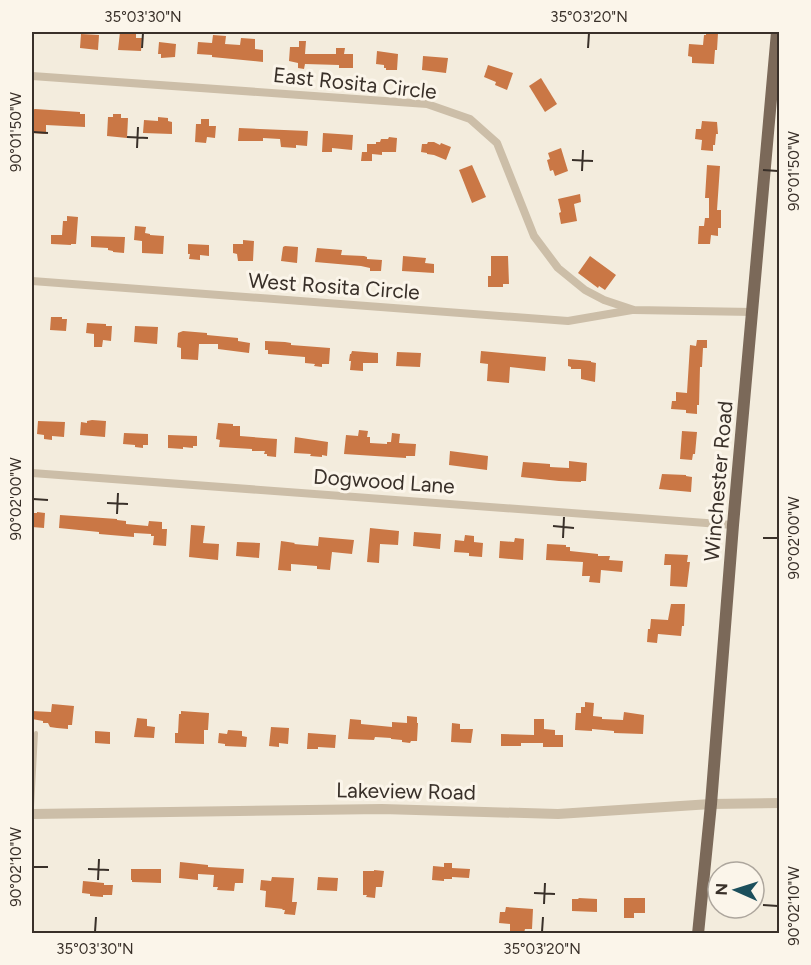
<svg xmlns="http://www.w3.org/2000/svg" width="811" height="965" font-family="Figtree,sans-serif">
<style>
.building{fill:#ca7745}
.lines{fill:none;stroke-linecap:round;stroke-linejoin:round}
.service{stroke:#ccbea8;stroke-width:4}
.minor{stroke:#ccbea8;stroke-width:8}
.tertiary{stroke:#ccbea8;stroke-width:10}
.primary{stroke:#7b6959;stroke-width:12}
.ticks{fill:none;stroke:#393029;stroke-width:2}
.labels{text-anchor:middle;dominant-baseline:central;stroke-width:6;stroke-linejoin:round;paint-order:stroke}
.street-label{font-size:21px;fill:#393029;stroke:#fbf5ea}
.neatline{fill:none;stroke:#393029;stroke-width:2}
.ticks-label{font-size:15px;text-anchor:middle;fill:#393029}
</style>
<rect width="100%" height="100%" fill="#f3ecdd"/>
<g class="building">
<path d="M120 32H136V38H142L141 51 118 50Z"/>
<path d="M706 32 718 33 717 50H715L714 64 692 63V57L688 56 689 44 703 45 704 35H706Z"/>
<path d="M81 34 99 35 98 50 80 48Z"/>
<path d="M213 35 226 36 225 44 240 45 241 38 255 39V49L263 50V62L212 57V55L197 54 198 42 212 43Z"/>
<path d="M299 41H306L305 54H336V48H345L344 54H353V68H339V65L305 64 304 69 298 68V63L289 61 290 47H299Z"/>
<path d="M159 42 176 44 175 57 161 58V54H158Z"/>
<path d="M377 51 398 54 397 70H386V68H384V65L376 64Z"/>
<path d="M423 56 448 58 446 73 422 70Z"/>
<path d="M488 65 513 73 507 90 495 85 496 82 484 77Z"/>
<path d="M541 78 557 104 545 112 529 86Z"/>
<path d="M35 109 80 112V114H85V127L46 125V134L32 133V110Z"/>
<path d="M113 114H121V118H128L127 138 107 136 108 117H113Z"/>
<path d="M158 117 168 118V121L172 122V134L143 133 144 120 158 121Z"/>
<path d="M201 119H209V126H216L215 138 207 137 206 143 195 142 196 124H201Z"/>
<path d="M702 121 717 122 718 134H716L715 145H713V151L701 150 702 140 695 139 696 129H701Z"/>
<path d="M239 128 308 131 307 146 296 145V148L281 147 280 139 263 138V141H238Z"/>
<path d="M323 133 353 135 352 150 332 148V152H322Z"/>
<path d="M389 137 397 138 396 152H382V155L372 154V161H361L362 152H367V144H376V142H380L381 139H388Z"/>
<path d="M428 142H434L440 145 441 143 451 147 446 160 434 155 427 154V153L421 152 422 144H427Z"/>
<path d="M561 148 568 171 555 176 553 170 550 171 547 160 550 159 548 153Z"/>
<path d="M472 165 486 197 472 203 459 170Z"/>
<path d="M707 165 720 166 717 210H721V228H718V236L711 235 710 244H698L699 226H704L705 218H709V198H705Z"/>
<path d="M580 194 581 202 574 204 577 221 561 224 559 213 561 212 558 199Z"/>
<path d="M67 216 78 217 76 244H71V245L51 244V235H62L63 221H67Z"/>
<path d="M135 226 146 227 145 233 150 234V235L164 236 163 254 142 253V241L134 240Z"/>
<path d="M91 236 125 237 124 253 113 252V251L108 250V248L91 247Z"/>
<path d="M243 240 254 241 253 261H238L237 254 233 253V244H243Z"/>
<path d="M188 244 209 245V256L200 255V260L189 259 190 254H188Z"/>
<path d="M285 246 298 247 297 263 281 261 283 247Z"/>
<path d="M317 248 342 250 341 255 364 256 367 257V259L382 260 381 271H370V268L361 266 315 262Z"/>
<path d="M403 256 426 258 425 263 434 264V273L402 271Z"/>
<path d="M491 256H508L509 284H503V287H488V276H491Z"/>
<path d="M590 256 616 275 605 290 599 286 598 288 578 273Z"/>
<path d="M51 317H62V319H67L66 331 50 330Z"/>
<path d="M87 323 106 324V326H112L111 341 103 340 102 347H94V334L86 333Z"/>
<path d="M135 326 158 327 157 344 134 342Z"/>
<path d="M183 331 207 333V335L238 338V341L250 343 249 353 218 349V344H199L198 360 181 359V348L177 347 178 333Z"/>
<path d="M697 340H707V348H703L702 367H700L699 405H697V414L686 413V410L671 409 672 401H676V392L687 393 690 345 696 346Z"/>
<path d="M265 341 285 342 291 343V345L330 348 329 364H322V367L314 366 315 364 305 363V357L268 354V350H265Z"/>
<path d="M352 351 378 353V363H363V371L350 370 351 361H349L350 354H351Z"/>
<path d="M481 351 546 357 545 371 510 367 509 383 487 381 488 364 480 363Z"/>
<path d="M397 352 421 353 420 367 396 366Z"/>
<path d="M568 359 591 361V362L596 363 595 382 581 379V369H571V367L568 366Z"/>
<path d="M92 420 106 421 105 437 80 435 81 422 87 423V421Z"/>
<path d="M38 421 65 422 64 437 52 436V440L44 439V435L37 434Z"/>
<path d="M218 423 233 424V426H240V436L277 439 276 457 267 456V454H264L265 451H252V449L219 447 220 440 216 439Z"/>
<path d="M359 430 368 431 367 437H370V443L387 444V442H391L392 433 400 434 399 443 416 444 415 456H406V458L344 454 346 435 358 436Z"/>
<path d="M682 431 697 432 695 454H693L692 460 680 459Z"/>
<path d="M124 433 148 434V445H143V448L135 447V445L123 444Z"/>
<path d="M168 435 197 436V446H193V448L183 447V449L168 448Z"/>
<path d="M295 437 328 442 327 456 322 455V457L310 456 311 454 294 453Z"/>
<path d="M450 451 488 456 487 470 449 465Z"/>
<path d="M569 461 587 463 586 481H581V482L559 481 521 477 523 462 550 464V467L569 468Z"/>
<path d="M662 474 686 475V476L692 477 691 492 659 489Z"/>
<path d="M37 512 45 513 44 528 32 527V513H37Z"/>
<path d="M60 515 117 519V520L126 521V524L148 526 149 521 162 522V529H167L166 546 153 545 154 536H151V534L134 533V537L99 534V532L59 528Z"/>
<path d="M191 525 205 526 203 543 219 544 218 560 189 557Z"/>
<path d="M370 528 399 531 398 545 380 544 379 563 367 562Z"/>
<path d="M414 532 441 534 440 549 413 546Z"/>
<path d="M465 535 474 536V542L483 543 482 557 469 556V553L454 552 455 540 464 541Z"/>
<path d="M319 537 354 540 352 554 332 552 330 570 317 569V566L291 564V571L278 570 281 541 295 543 294 544 318 546Z"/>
<path d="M515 538 524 539 523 560 499 558 500 541 514 542Z"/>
<path d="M237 542 260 543 259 558 236 556Z"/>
<path d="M547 544 566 545V547H570V551L598 554V556H610L609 560 623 561 622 572 601 570 600 583 589 582 590 576H582L583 562 546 560Z"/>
<path d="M665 554 688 555 687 562H690L687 587 670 586 671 565H664Z"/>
<path d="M671 604H685L684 626H682L681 636 658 634 657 643 647 642 648 629H650L651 619 668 620Z"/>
<path d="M585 702 594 703 593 716 602 717V719L623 720 624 712 644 715 643 734 614 733V731L592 729V731L575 730 576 713H581V707H585Z"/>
<path d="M52 704 74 706 72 725H68V729L57 728 50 727 48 723H43V721L32 719V711L51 712Z"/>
<path d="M181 711 209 713 208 730H204V744L175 743V733H178L179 714H181Z"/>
<path d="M407 716 417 717V723H418L417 741H411L410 743 402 742V740L391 739V738L375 737 374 740 348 739 350 719 361 720V724L392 727V722L407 723Z"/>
<path d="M137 718 147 719V726L155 727 154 738 134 737Z"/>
<path d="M534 719H544V729L555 730V735H563V747H543V743H521V746H501V734L534 735Z"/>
<path d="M452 723 460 724V729H473L471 743 451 742Z"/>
<path d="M271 727 289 728 288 744 279 743V747L269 746Z"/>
<path d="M228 730 242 731V736L247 737 246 747 225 746V744L218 743 219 733 227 734Z"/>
<path d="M95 731 110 732V744L95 743Z"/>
<path d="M308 733 336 735 335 748 318 747V749H307Z"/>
<path d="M180 862 208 865V867L244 869 243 883H235L234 891 217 890 218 887H213L214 875 198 874V880L179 878Z"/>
<path d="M444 863H452V868L470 869 469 878 452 877V879H444V881L432 880 433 866 444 867Z"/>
<path d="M131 869H161V883L132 882V880H131Z"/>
<path d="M374 870 384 871 382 887H376L375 898 366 897 367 895H363V871H374Z"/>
<path d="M272 877 294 878 292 902H297L295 915 284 914 285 910H282L283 909 265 907 266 891 260 890 261 880 271 881Z"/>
<path d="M318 877 338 878 337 891 317 890Z"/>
<path d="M83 881 104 883V885H113L112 895H103V897L90 896V894L82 893Z"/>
<path d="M579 898 597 899V912L572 911V899H578Z"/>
<path d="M624 898H645V913H634V918H624Z"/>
<path d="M506 907 533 909 532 929H525L524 933H510V924L499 923 500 912H505Z"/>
</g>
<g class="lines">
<path class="service" d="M32 807 36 733"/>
<g class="minor">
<path d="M32 76 427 104 470 119 497 143 534 236 558 268 585 290 604 300 634 310 753 312"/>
<path d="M32 281 568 321 632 310"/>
<path d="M32 473 733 525"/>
</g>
<path class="tertiary" d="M32 814 382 809 558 814 711 804 780 803"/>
<path class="primary" d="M698 934 711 804 733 525 777 32"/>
</g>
<path class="ticks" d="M142 48 143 33M588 48 589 33M33 132 48 133M127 137 148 138M137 148 138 127M572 160 593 161M763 170 778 171M582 171 583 150M33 499 48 500M107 503 128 504M117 514 118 493M553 526 574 528M563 538 564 517M763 538H778M33 867H48M88 869 109 870M98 880 99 859M534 893 555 894M544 904 545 883M763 905 778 906M95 932 96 917M542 932 543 917"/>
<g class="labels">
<g class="street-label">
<text transform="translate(355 83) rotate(6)">East Rosita Circle</text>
<text transform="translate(334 286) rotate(4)">West Rosita Circle</text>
<text transform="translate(384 481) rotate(4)">Dogwood Lane</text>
<text transform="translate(718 481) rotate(-85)">Winchester Road</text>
<text transform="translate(406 791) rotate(1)">Lakeview Road</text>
</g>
</g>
<rect width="811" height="965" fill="none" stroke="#fbf5ea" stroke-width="66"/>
<g transform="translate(736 890) rotate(273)"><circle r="28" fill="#fbf5ea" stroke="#ada69d" stroke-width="1.5"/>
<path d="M0-4.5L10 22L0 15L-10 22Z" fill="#1c4f5c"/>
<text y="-9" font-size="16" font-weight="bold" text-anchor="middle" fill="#393029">N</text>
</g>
<rect x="33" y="33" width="745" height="899" class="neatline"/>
<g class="ticks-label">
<text x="143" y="22">35°03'30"N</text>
<text x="589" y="22">35°03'20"N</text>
<text transform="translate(16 132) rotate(-90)" y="5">90°01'50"W</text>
<text transform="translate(794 171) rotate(-90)" y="5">90°01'50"W</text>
<text transform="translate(16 499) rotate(-90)" y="5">90°02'00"W</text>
<text transform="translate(794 538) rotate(-90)" y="5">90°02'00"W</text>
<text transform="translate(16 867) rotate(-90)" y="5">90°02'10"W</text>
<text transform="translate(794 906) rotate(-90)" y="5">90°02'10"W</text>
<text x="95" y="954">35°03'30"N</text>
<text x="542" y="954">35°03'20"N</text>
</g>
</svg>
